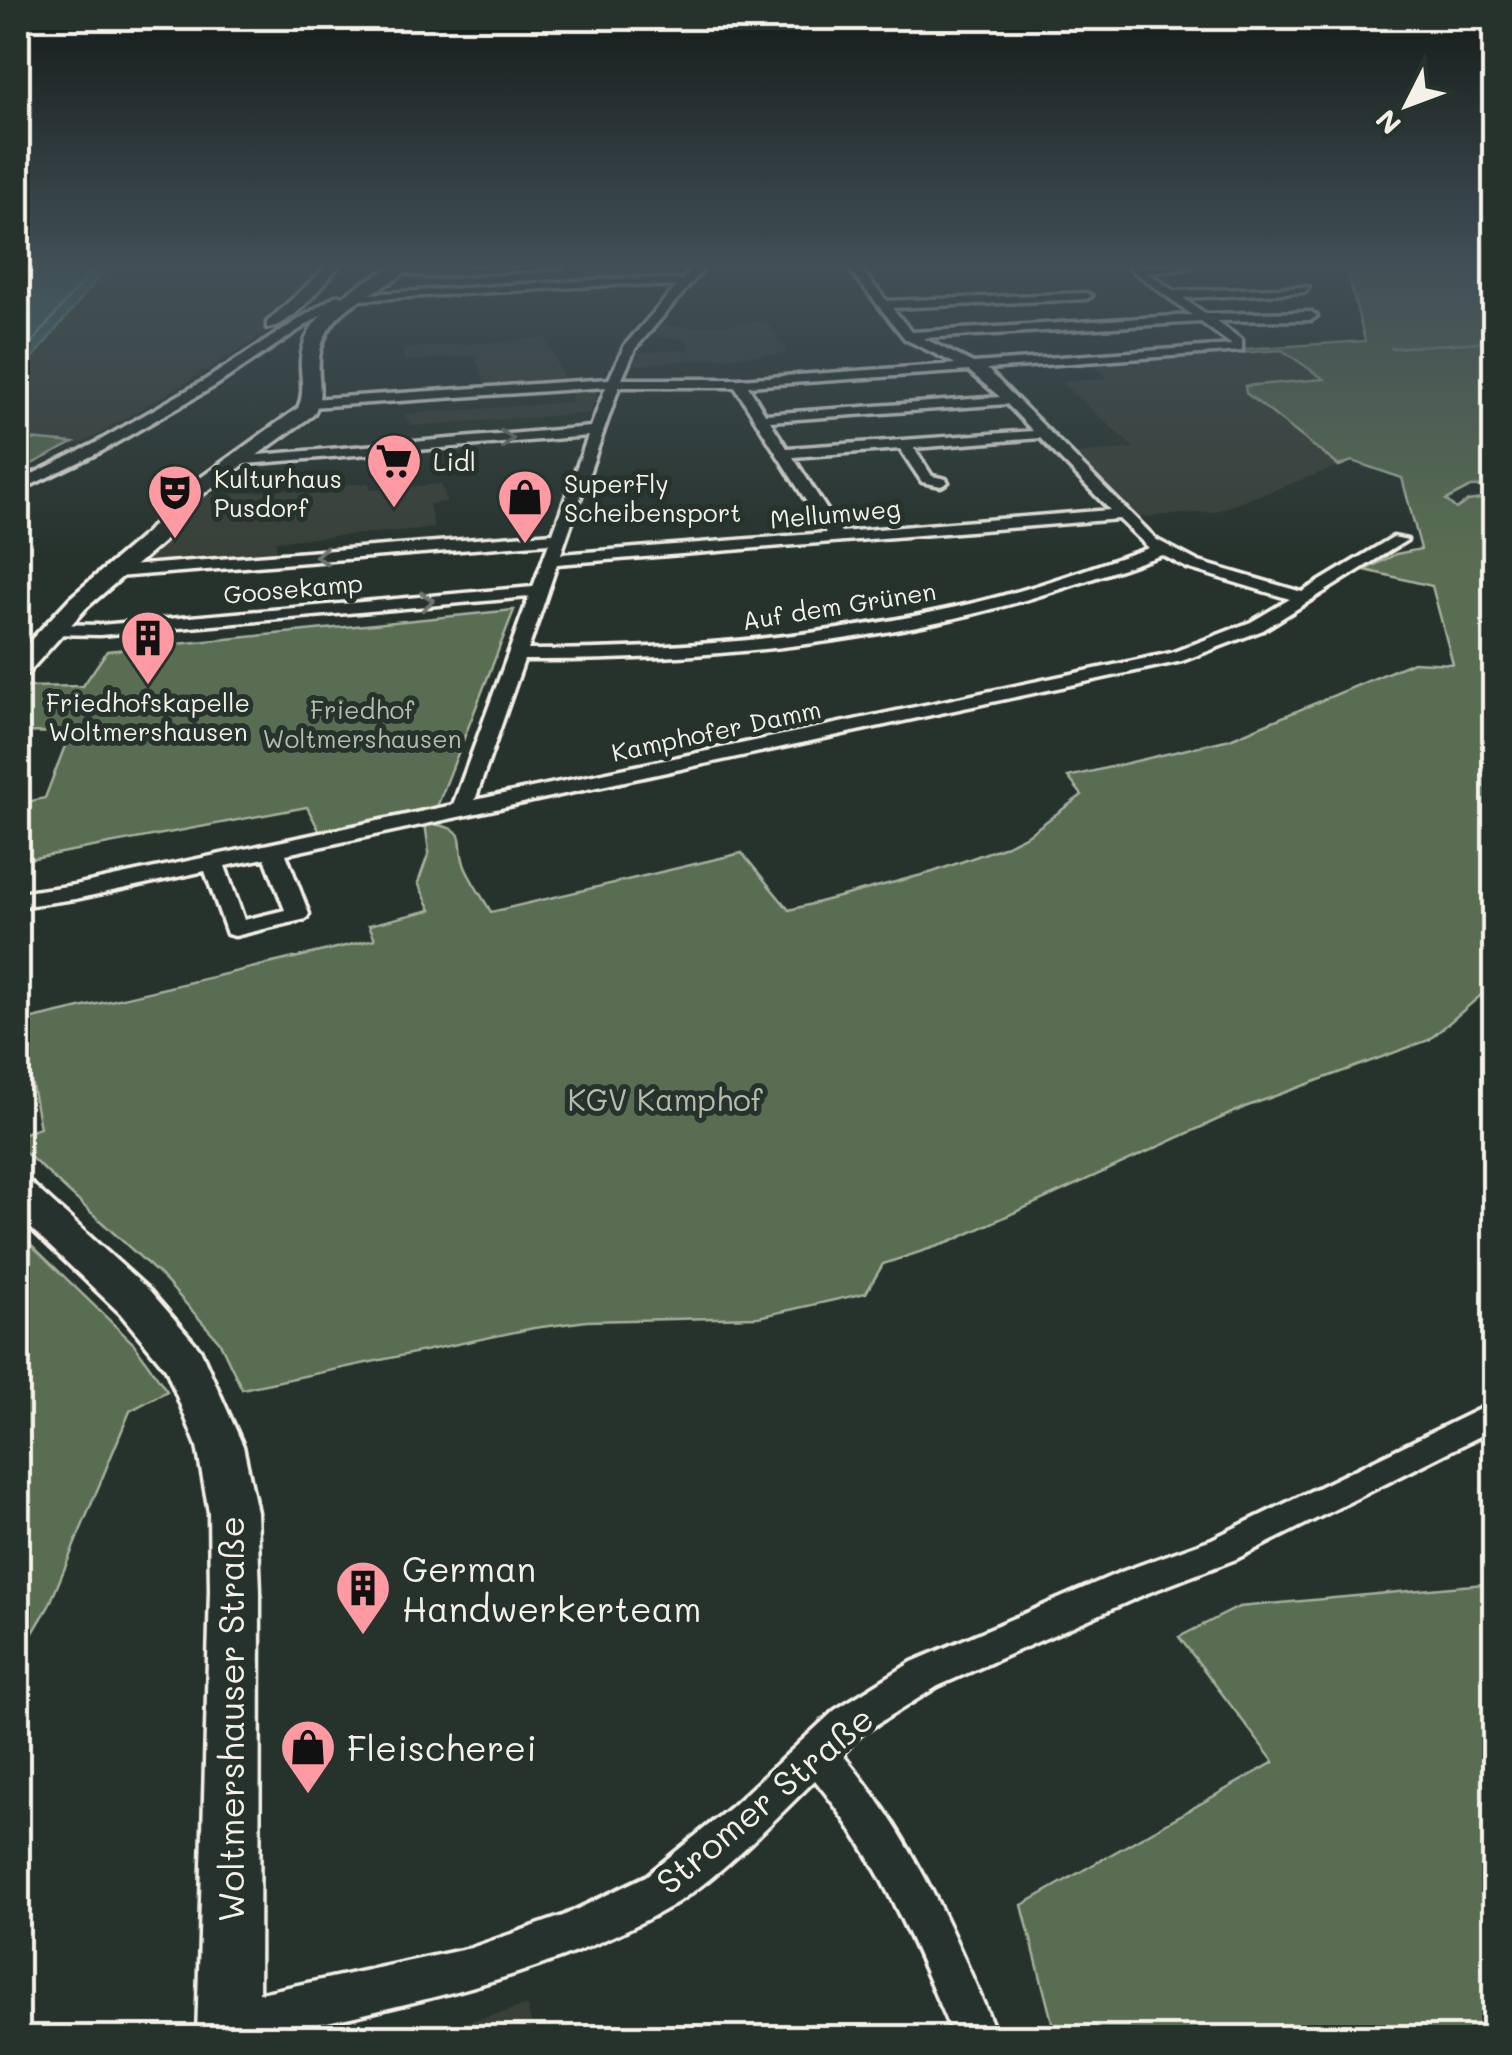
<svg xmlns="http://www.w3.org/2000/svg" width="1512" height="2055" font-family="Mali,sans-serif">
<style>
.built{fill:#384137}
.green{fill:#586d51;stroke:#a6af9c;stroke-width:2.5}
.water{fill:#4d6d74;stroke:#90a2a2;stroke-width:2.5}
.lines{fill:none;stroke-linecap:round;stroke-linejoin:round}
.shore{stroke:#b1bcba;stroke-width:2.5}
.stream{stroke:#90a2a2;stroke-width:2.5}
.street-casing{stroke:#f4f1e8;stroke-width:7}
.secondary-casing{stroke:#f4f1e8;stroke-width:7}
.street{fill:#26332d;fill-rule:evenodd}
.secondary{fill:#26332d;fill-rule:evenodd}
.oneway{stroke:#6e766e}
.labels{text-anchor:middle;dominant-baseline:central;stroke-width:10;stroke-linejoin:round;paint-order:stroke}
.far-poi-label{font-size:25px;fill:#f4f1e8;stroke:#26332d;text-anchor:start}
.far-street-label{font-size:25px;fill:#f4f1e8;stroke:#26332d}
.far-park-label{font-size:25px;fill:#b6bcac;stroke:#26332d}
.park-label{font-size:30px;fill:#b6bcac;stroke:#26332d}
.near-poi-label{font-size:35px;fill:#f4f1e8;stroke:#26332d;text-anchor:start}
.near-street-label{font-size:35px;fill:#f4f1e8;stroke:#26332d}
</style>
<rect width="100%" height="100%" fill="#26332d"/>
<filter id="ink" filterUnits="userSpaceOnUse"><feTurbulence type="fractalNoise" baseFrequency=".01" numOctaves="2"/><feDisplacementMap in="SourceGraphic" scale="20" xChannelSelector="R" yChannelSelector="G"/><feConvolveMatrix kernelMatrix="1 2 1 2 8 2 1 2 1" color-interpolation-filters="sRGB"/></filter>
<g filter="url(#ink)">
<g class="built">
<path d="M107 267H332L296 308 238 351 82 444 18 438V376Z"/>
<path d="M766 321 788 353 633 365 638 353 690 349 685 339 650 337 661 325 698 327Z"/>
<path d="M546 338 566 384 487 389 475 356 405 361 401 349Z"/>
<path d="M1282 350 1326 381 1245 386 1246 393 1339 466 1214 512 1140 517 1077 454 1134 448 1061 382 1107 378 1091 363Z"/>
<path d="M600 387 590 413 410 426 405 414 573 402 569 389Z"/>
<path d="M369 483 370 490 441 484 447 502 429 504 434 528 276 541V556L145 567 139 564 183 523 203 496Z"/>
<path d="M527 2005 534 2037H410L501 2013Z"/>
</g>
<g class="green">
<path d="M1346 267H1494V486L1471 487 1446 500 1456 509 1468 501 1494 497V984L1429 1040 1245 1107 950 1242 883 1264 866 1293 758 1317 587 1321 534 1328 242 1389 219 1341 162 1277 18 1146V1135L40 1128 20 1022 375 939 369 925 431 910 418 883 429 852 425 823C476 829 453 840 466 869 473 884 483 898 491 912L742 853 789 910 933 872 1003 847 1029 834 1082 795 1068 777 1230 739 1413 662 1453 664 1432 586 1365 570 1396 554 1421 549 1402 478 1352 461 1339 466 1246 393 1245 386 1324 379 1282 350 1238 353 1244 349 1365 341Z"/>
<path d="M18 438 73 443 18 471Z"/>
<path d="M514 610 437 807 320 832 307 807 18 861V804L45 798 70 733 18 732V697L24 687 83 686 107 651Z"/>
<path d="M18 1232 134 1344 167 1391 130 1411 49 1606 24 1648 18 1650Z"/>
<path d="M1494 1583V2037H1056L1022 1905 1274 1762 1179 1637 1239 1607Z"/>
</g>
<path class="water" d="M18 267H107L18 376Z"/>
<g class="lines">
<path class="shore" d="M18 360 94 267"/>
<path class="stream" d="M1391 348 1494 341"/>
<g class="street-casing">
<g id="street">
<path d="M327 267H338C322 285 292 327 267 328V322Z"/>
<path d="M495 267H563L429 277 391 271C399 267 477 268 495 267Z"/>
<path d="M694 267H705L635 349 622 379H739L956 364 905 339 848 267H859L887 301 1086 293 1092 296 1086 299 892 308 912 332 1192 315 1128 267H1192L1148 273 1174 291 1309 287 1305 292 1183 298 1206 314 1311 312 1317 316 1311 320 1216 321 1242 340V351L987 369 1157 540 1199 562 1302 592 1393 537 1407 540 1263 630 1182 661 286 854 309 914 306 919 235 936 227 934 205 871 75 899 18 907V893L75 885 453 805 529 597 100 635 51 634 42 629 51 624 100 625 533 587 549 543 116 577 108 572 116 567 553 533 588 436 235 465 228 461 235 457 591 427 606 387 311 407 304 403 311 399 609 379 625 345 676 287 627 284 342 301 215 386 102 451 23 489 18 490V481L92 445 205 380 335 296 627 278 682 280ZM1201 322 1232 345 973 363 923 338ZM969 371 1000 397 765 414 748 386ZM619 387H735L826 533 561 554ZM1007 404 1033 431 787 448 770 421ZM1040 438 1110 510 841 532 793 457 900 449 922 482 941 486 948 482 946 479 932 476 914 448ZM1119 519 1149 548C1091 567 1034 589 974 603 828 638 678 650 528 650L557 564ZM1162 555 1187 568 1290 599 1251 622 1171 653 475 800 524 660C675 661 825 649 972 614 1036 599 1099 576 1162 555ZM265 858 285 910 244 920 225 866Z"/>
<path d="M1494 1402V1429L1236 1559 1145 1594 938 1686 861 1734 842 1754C913 1837 956 1937 998 2038H954C914 1945 880 1859 815 1780 775 1819 718 1879 671 1906 573 1963 465 1991 355 2016 307 2026 262 2038 213 2037L206 2022 213 2007 228 2000 471 1948 563 1916 646 1876 731 1807 835 1710 912 1662 1121 1572 1212 1539Z"/>
</g>
</g>
<g class="secondary-casing">
<g id="secondary">
<path d="M392 267H412C379 295 330 303 320 352 315 376 326 393 313 415L196 499 163 542 86 608 27 674 18 677V654L70 598 147 532 182 491 298 408C306 391 300 377 301 360 305 312 355 287 392 267Z"/>
<path d="M18 1180 32 1184 150 1291 200 1349 243 1446 257 1512 260 1591 259 2038H197L210 1591 209 1512 197 1446 166 1369 120 1313 18 1216Z"/>
</g>
</g>
<use href="#street" class="street"/>
<use href="#secondary" class="secondary"/>
</g>
<defs><path id="oneway-chevron" d="M-2-3.5L2.5 0L-2 3.5" fill="none" stroke-width="1.6" stroke-linecap="round" stroke-linejoin="round" transform="scale(2.5)"/></defs>
<g class="oneway">
<use href="#oneway-chevron" transform="translate(507 439) rotate(-5)"/>
<use href="#oneway-chevron" transform="translate(322 556) rotate(175)"/>
<use href="#oneway-chevron" transform="translate(427 601) rotate(-5)"/>
</g>
</g>
<linearGradient id="sky" x2="0" y2="1"><stop stop-color="#151c19"/><stop offset="0.48" stop-color="#415057"/><stop offset="1" stop-color="#415057" stop-opacity="0"/></linearGradient>
<rect width="1512" height="555" fill="url(#sky)"/>
<defs>
<g id="supermarket-pin" transform="scale(2.875)"><path d="M0 17L-7.5 6A9.5 9.5 0 1 1 7.5 6Z" fill="#ff9aa2" stroke="#26332d"/><path d="M-6-5.5h2.5l.6 2H6L4.5 2H-2.5L-4.4-4H-6ZM-1.5 3.2a1.3 1.3 0 1 0 .1 0ZM3 3.2a1.3 1.3 0 1 0 .1 0Z" fill="#111"/></g>
<g id="theatre-pin" transform="scale(2.875)"><path d="M0 17L-7.5 6A9.5 9.5 0 1 1 7.5 6Z" fill="#ff9aa2" stroke="#26332d"/><path d="M-5-5.5Q0-4 5-5.5V0Q5 5 0 6Q-5 5-5 0ZM-3.3-2.5H-1v1.5H-3.3ZM1-2.5H3.3v1.5H1ZM-2.8 1Q0 5.5 2.8 1Z" fill="#111"/></g>
<g id="shop-pin" transform="scale(2.875)"><path d="M0 17L-7.5 6A9.5 9.5 0 1 1 7.5 6Z" fill="#ff9aa2" stroke="#26332d"/><path d="M-5-2.5h2.3a2.7 3.5 0 0 1 5.4 0H5L5.5 6h-11ZM-1.5-2.5h3a1.5 2.3 0 0 0-3 0Z" fill="#111"/></g>
<g id="building-pin" transform="scale(2.875)"><path d="M0 17L-7.5 6A9.5 9.5 0 1 1 7.5 6Z" fill="#ff9aa2" stroke="#26332d"/><path d="M-4-6H4V6H1V3H-1V6H-4ZM-2.5-4.3h1.7v1.8h-1.7ZM.8-4.3h1.7v1.8H.8ZM-2.5-1h1.7V.8h-1.7ZM.8-1h1.7V.8H.8Z" fill="#111"/></g>
</defs>
<g fill-rule="evenodd">
<use href="#supermarket-pin" x="394" y="461"/>
<use href="#theatre-pin" x="175" y="492"/>
<use href="#shop-pin" x="525" y="497"/>
<use href="#building-pin" x="148" y="638"/>
<use href="#building-pin" x="363" y="1588"/>
<use href="#shop-pin" x="308" y="1747"/>
</g>
<g class="labels">
<g class="far-poi-label">
<text x="433" y="461">Lidl</text>
<text x="214" y="478">Kulturhaus<tspan x="214" dy="29">Pusdorf</tspan></text>
<text x="564" y="483">SuperFly<tspan x="564" dy="29">Scheibensport</tspan></text>
<text x="148" y="702" text-anchor="middle">Friedhofskapelle<tspan x="148" dy="29">Woltmershausen</tspan></text>
</g>
<g class="far-street-label">
<text transform="translate(835 513) rotate(-5)">Mellumweg</text>
<text transform="translate(293 588) rotate(-5)">Goosekamp</text>
<text transform="translate(839 605) rotate(-9)">Auf dem Grünen</text>
<text transform="translate(716 730) rotate(-12)">Kamphofer Damm</text>
</g>
<g class="far-park-label">
<text x="362" y="709">Friedhof<tspan x="362" dy="29">Woltmershausen</tspan></text>
</g>
<g class="park-label">
<text x="665" y="1099">KGV Kamphof</text>
</g>
<g class="near-poi-label">
<text x="402" y="1568">German<tspan x="402" dy="40">Handwerkerteam</tspan></text>
<text x="347" y="1747">Fleischerei</text>
</g>
<g class="near-street-label">
<text transform="translate(230 1719) rotate(-90)">Woltmershauser Straße</text>
<text transform="translate(764 1799) rotate(-40)">Stromer Straße</text>
</g>
</g>
<rect width="1512" height="2055" fill="none" stroke="#26332d" stroke-width="60"/>
<rect x="30" y="30" width="1452" height="1995" fill="none" stroke="#f4f1e8" stroke-width="4" filter="url(#ink)"/>
<g transform="translate(1407 105) rotate(228)" stroke="#26332d" stroke-width="8" paint-order="stroke">
<path d="M0-8L18 38L0 25L-18 38Z" fill="#f4f1e8"/>
<text y="-15" font-size="28" font-weight="bold" text-anchor="middle" fill="#f4f1e8">N</text>
</g>
</svg>
